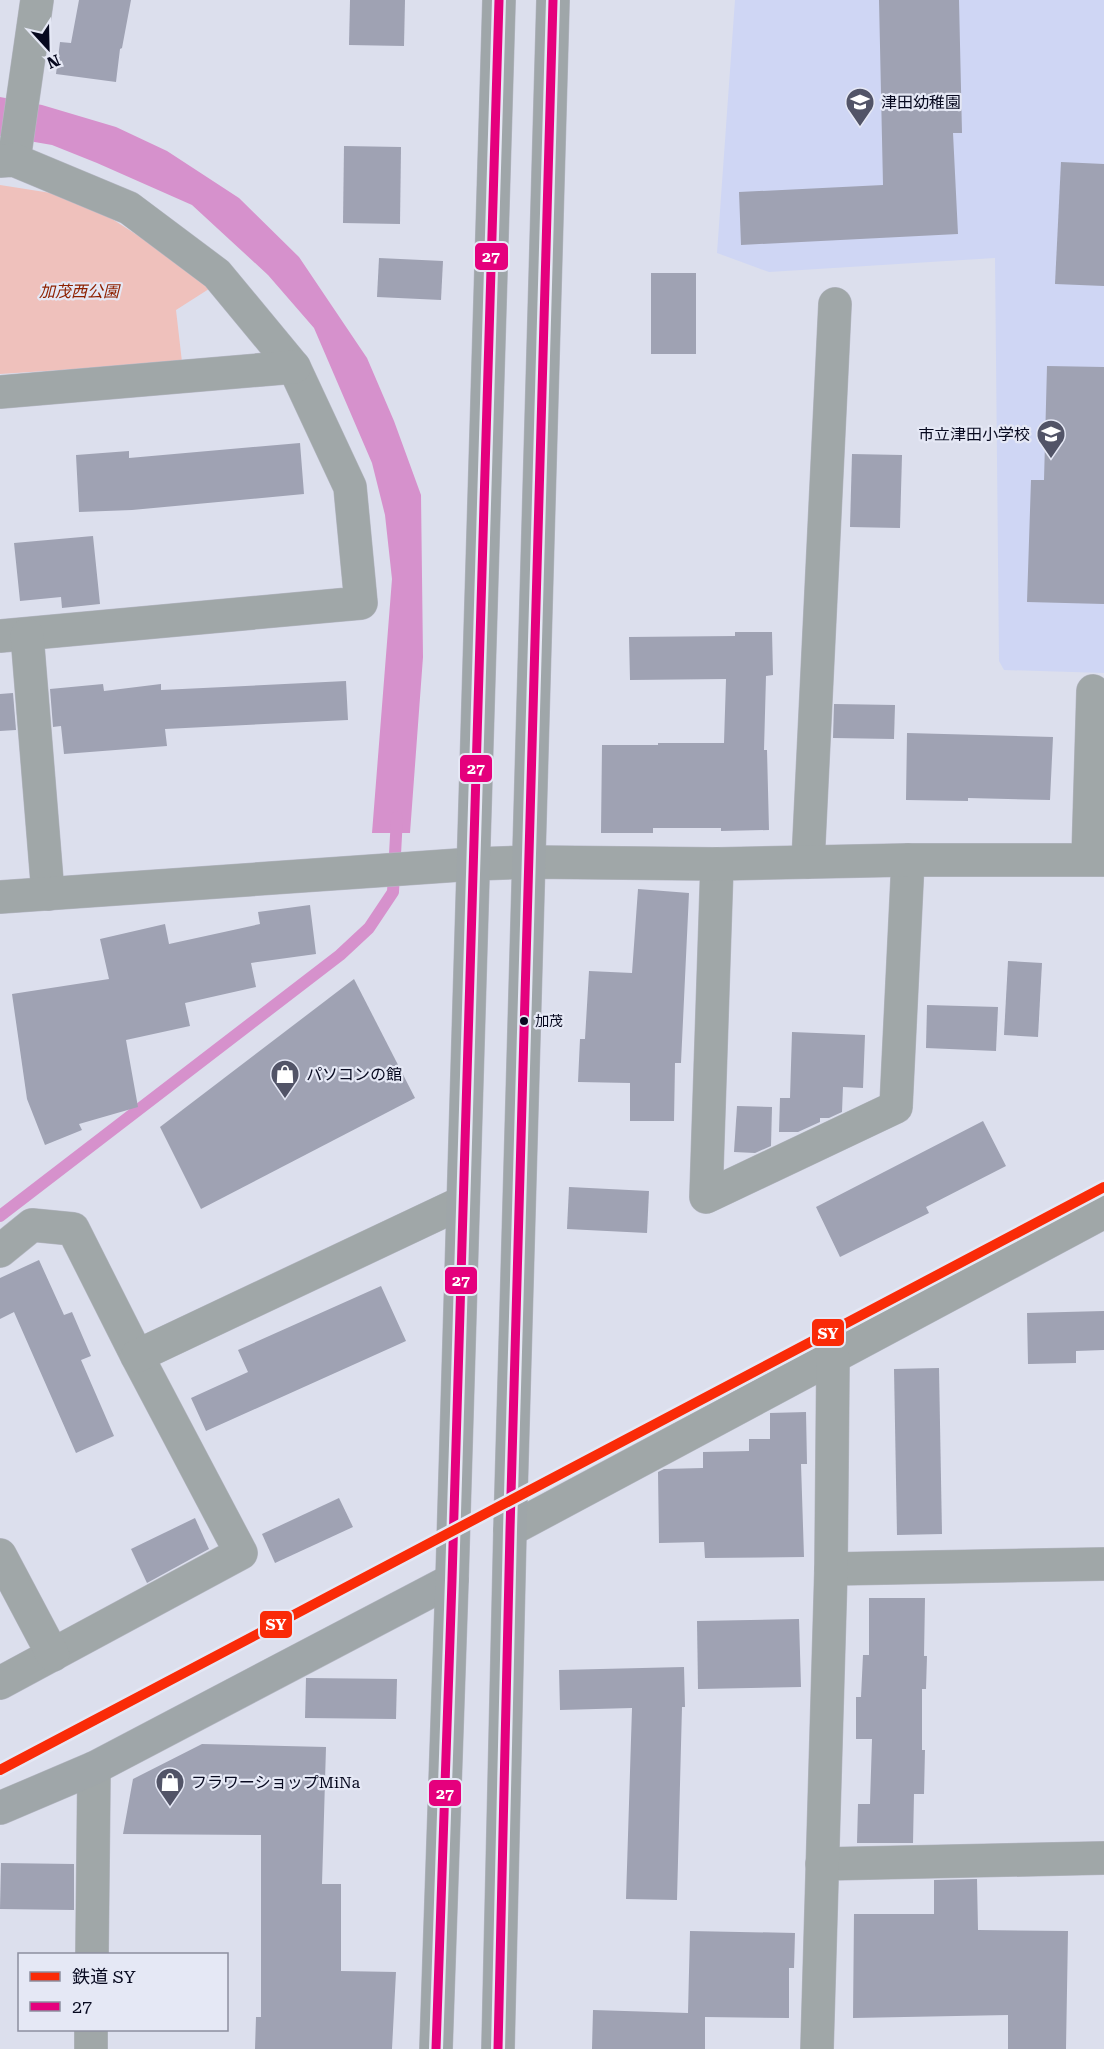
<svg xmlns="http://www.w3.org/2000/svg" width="1104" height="2049" font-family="'Roboto Serif','Noto Sans JP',serif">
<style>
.built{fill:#cfd6f4}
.green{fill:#efc1bc}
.water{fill:#d691cc}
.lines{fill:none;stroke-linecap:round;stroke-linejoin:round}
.stream{stroke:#d691cc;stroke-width:12}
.building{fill:#9fa2b3}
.street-casing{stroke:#b7b9c6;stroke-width:34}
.secondary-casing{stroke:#b7b9c6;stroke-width:34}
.street{stroke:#a0a7a8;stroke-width:33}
.secondary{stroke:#9fa6a9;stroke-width:33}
.bus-1-casing{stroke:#e5e8f5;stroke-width:14}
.bus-1{stroke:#e5007d;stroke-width:9}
.rail-1-casing{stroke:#e5e8f5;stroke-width:15}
.rail-1{stroke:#fa2b08;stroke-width:10}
.bus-dot{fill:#07091f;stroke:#e5e8f5;stroke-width:2}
.labels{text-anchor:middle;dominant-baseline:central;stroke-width:4.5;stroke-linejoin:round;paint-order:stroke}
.bus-label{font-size:14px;fill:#07091f;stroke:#e5e8f5;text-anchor:start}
.poi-label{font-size:16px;fill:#07091f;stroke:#e5e8f5;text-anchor:start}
.park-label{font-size:16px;font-style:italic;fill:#8e2100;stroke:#e5e8f5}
.line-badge{stroke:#e5e8f5;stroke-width:2}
.badge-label{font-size:16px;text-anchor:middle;font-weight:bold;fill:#fff}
</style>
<rect width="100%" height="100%" fill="#dcdfed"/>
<path class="built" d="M735 0H1104V673L1004 670 999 661 995 258 769 272 717 253Z"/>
<path class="green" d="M0 185 51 193 109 217 162 251 212 287 176 310 182 362 0 374Z"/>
<path class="water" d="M0 97 42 105 116 127 167 151 239 198 299 257 367 358 394 421 421 495 423 657 410 833H372L392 579 385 515 372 463 314 328 268 275 192 205 97 163 52 145 0 136Z"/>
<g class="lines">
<path class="stream" d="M0 1216 340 955 369 928 393 892 397 817"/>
</g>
<g class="building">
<path d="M79 0H131L122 48 120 49 116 82 56 74 60 42 71 43Z"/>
<path d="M350 0H405L404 46 349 45Z"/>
<path d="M879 0H959L962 133H953L958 234 741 245 739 192 883 185Z"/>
<path d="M344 146 401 147 400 224 343 223Z"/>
<path d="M1061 162 1104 164V286L1055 284Z"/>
<path d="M379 258 443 261 441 300 377 297Z"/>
<rect x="651" y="273" width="45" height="81"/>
<path d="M1047 366 1104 367V604L1027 602 1031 480H1044Z"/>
<path d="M300 443 304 494 132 510 79 512 76 455 129 451V458Z"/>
<path d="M852 454 902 455 900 528 850 527Z"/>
<path d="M93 536 100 604 62 608 61 597 20 601 14 543Z"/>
<path d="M735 632H772L773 675 766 676 764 750H767L769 830 721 831V828H653V833H601L602 745H658V743H724L726 679 630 680 629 637 735 636Z"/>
<path d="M346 681 348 720 165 729 167 746 64 754 61 726 53 727 50 689 103 684 104 691 161 684V690Z"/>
<path d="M13 693 16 730 0 731V694Z"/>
<path d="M834 704 895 705 894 739 833 738Z"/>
<path d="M907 733 1053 737 1050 800 968 798V801L906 800Z"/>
<path d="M638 889 689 893 681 1063H675L674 1121H630V1083L578 1082 580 1039H585L589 971 632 973Z"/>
<path d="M310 905 316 954 251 963 256 987 185 1003 190 1026 126 1040 138 1107 79 1124 82 1130 45 1145 27 1099 12 994 109 979 100 939 165 924 169 944 260 924 258 912Z"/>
<path d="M1008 961 1042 963 1038 1037 1004 1035Z"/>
<path d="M354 979 415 1098 201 1209 160 1127Z"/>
<path d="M927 1005 998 1007 996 1051 926 1048Z"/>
<path d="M792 1032 865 1035 863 1088 843 1087 842 1112 829 1118H820V1122L798 1132H779L780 1098H790Z"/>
<path d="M737 1106 772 1107 771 1146 755 1153 734 1152Z"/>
<path d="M983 1121 1006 1166 926 1207 929 1213 840 1257 816 1207Z"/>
<path d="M569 1187 649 1191 647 1233 567 1229Z"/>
<path d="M39 1260 64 1315 72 1312 91 1356 81 1360 114 1436 76 1453 14 1312 0 1319V1278Z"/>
<path d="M381 1286 406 1341 206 1431 191 1398 248 1372 238 1350Z"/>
<path d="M1104 1311V1350L1076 1351V1363L1028 1364 1027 1313Z"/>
<path d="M939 1368 942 1534 897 1535 894 1369Z"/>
<path d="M806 1412 807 1464H801L804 1557 705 1558 704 1542 659 1543 658 1472 664 1469 703 1468V1452L749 1451V1439H770V1413Z"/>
<path d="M339 1498 353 1527 275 1563 262 1534Z"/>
<path d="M195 1518 209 1549 147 1583 131 1549Z"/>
<path d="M869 1598H925L924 1656H927L926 1689H922V1750H925L924 1794H914L913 1843H857L858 1804H870L872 1739H856V1697H861L863 1655H869Z"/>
<path d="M799 1619 801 1687 698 1689 697 1621Z"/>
<path d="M684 1667 685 1707H682L677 1900 626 1899 632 1708 560 1710 559 1670Z"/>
<path d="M306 1678 397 1679 396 1719 305 1718Z"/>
<path d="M202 1744 326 1747 322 1884H341V1971L396 1972 392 2049H255L256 2017H261V1835L123 1834 133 1779Z"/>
<path d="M1 1863 74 1864V1910L0 1909Z"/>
<path d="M977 1879 978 1930 1068 1931 1066 2049H1008V2015L853 2018 854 1914H934V1880Z"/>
<path d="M690 1931 795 1933 794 1968H789V2018L705 2017V2049H592L593 2010 688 2013Z"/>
</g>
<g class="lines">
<g class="street-casing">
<g id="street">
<path d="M14 160 37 0"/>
<path d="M0 161 14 160 129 208 217 274 294 367 350 487 361 603 0 636"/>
<path d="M0 392 294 367"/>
<path d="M27 635 48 894"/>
<path d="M1088 859 1093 691"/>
<path d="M808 862 835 304"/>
<path d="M717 864 706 1197 896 1107 908 860"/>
<path d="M0 897 474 864 530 862 717 864 908 860H1104"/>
<path d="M0 1251 32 1225 73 1229 137 1356 241 1553 0 1683"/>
<path d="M137 1356 463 1202"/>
<path d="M510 1530 1104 1212"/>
<path d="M0 1555 53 1655"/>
<path d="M831 1569 1104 1564"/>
<path d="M822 1864 1104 1858"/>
<path d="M92 1954 94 1768"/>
<path d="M91 2049V2030"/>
<path d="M817 2049 831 1569 833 1358"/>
</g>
</g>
<g class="secondary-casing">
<g id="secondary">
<path d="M0 1808 94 1768 452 1580"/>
<path d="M436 2049 452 1580 499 0"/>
<path d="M498 2049 510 1530 553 0"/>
</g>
</g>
<use href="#street" class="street"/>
<use href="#secondary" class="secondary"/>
<g class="bus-1-casing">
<g id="bus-1">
<path d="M436 2049 452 1580 499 0"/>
<path d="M498 2049 510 1530 553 0"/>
</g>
</g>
<use href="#bus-1" class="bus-1"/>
<g class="rail-1-casing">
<path id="rail-1" d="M0 1770 1104 1187"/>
</g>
<use href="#rail-1" class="rail-1"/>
</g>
<defs>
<g id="school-pin" transform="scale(1.5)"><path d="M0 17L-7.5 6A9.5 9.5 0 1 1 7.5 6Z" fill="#525467" stroke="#e5e8f5"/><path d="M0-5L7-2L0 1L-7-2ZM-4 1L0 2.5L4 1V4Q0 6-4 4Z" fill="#fff"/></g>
<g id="shop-pin" transform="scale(1.5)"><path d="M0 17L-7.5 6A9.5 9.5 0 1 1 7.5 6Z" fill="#525467" stroke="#e5e8f5"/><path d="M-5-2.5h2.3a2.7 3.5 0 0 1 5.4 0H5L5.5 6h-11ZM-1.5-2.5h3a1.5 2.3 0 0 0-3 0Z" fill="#fff"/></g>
</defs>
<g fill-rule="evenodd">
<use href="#school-pin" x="860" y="102"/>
<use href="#school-pin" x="1051" y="434"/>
<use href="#shop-pin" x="285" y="1074"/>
<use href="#shop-pin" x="170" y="1782"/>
</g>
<circle class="bus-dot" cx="524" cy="1021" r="5"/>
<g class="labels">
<g class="bus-label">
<text x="535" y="1021">加茂</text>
</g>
<g class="poi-label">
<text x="881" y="102">津田幼稚園</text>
<text x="1030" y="434" text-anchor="end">市立津田小学校</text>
<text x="306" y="1074">パソコンの館</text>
<text x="191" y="1782">フラワーショップMiNa</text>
</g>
<g class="park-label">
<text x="79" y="291">加茂西公園</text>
</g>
</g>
<g class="line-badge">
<rect x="474" y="242" width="35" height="29" rx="6" fill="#e5007d"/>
<rect x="459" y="754" width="34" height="29" rx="6" fill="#e5007d"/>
<rect x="444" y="1266" width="34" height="29" rx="6" fill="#e5007d"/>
<rect x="811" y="1318" width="34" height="29" rx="6" fill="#fa2b08"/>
<rect x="259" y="1610" width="34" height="29" rx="6" fill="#fa2b08"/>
<rect x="428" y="1779" width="34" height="28" rx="6" fill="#e5007d"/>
</g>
<g class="badge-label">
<text x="491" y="262">27</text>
<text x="476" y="774">27</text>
<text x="461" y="1286">27</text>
<text x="828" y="1339">SY</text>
<text x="276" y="1630">SY</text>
<text x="445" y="1799">27</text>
</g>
<rect x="18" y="1953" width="210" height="78" fill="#e5e8f5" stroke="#8c8f9f" stroke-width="1.5"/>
<rect x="30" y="1972" width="30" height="9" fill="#fa2b08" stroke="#8c8f9f" stroke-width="1.5"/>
<text x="72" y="1983" font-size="18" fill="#07091f">鉄道 SY</text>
<rect x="30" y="2002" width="30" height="9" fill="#e5007d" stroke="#8c8f9f" stroke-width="1.5"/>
<text x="72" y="2013" font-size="18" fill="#07091f">27</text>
<g transform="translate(48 48) rotate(158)" stroke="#e5e8f5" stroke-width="4.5" paint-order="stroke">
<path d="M0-4.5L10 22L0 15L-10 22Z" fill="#07091f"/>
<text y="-9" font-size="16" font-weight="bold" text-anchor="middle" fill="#07091f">N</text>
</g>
</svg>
